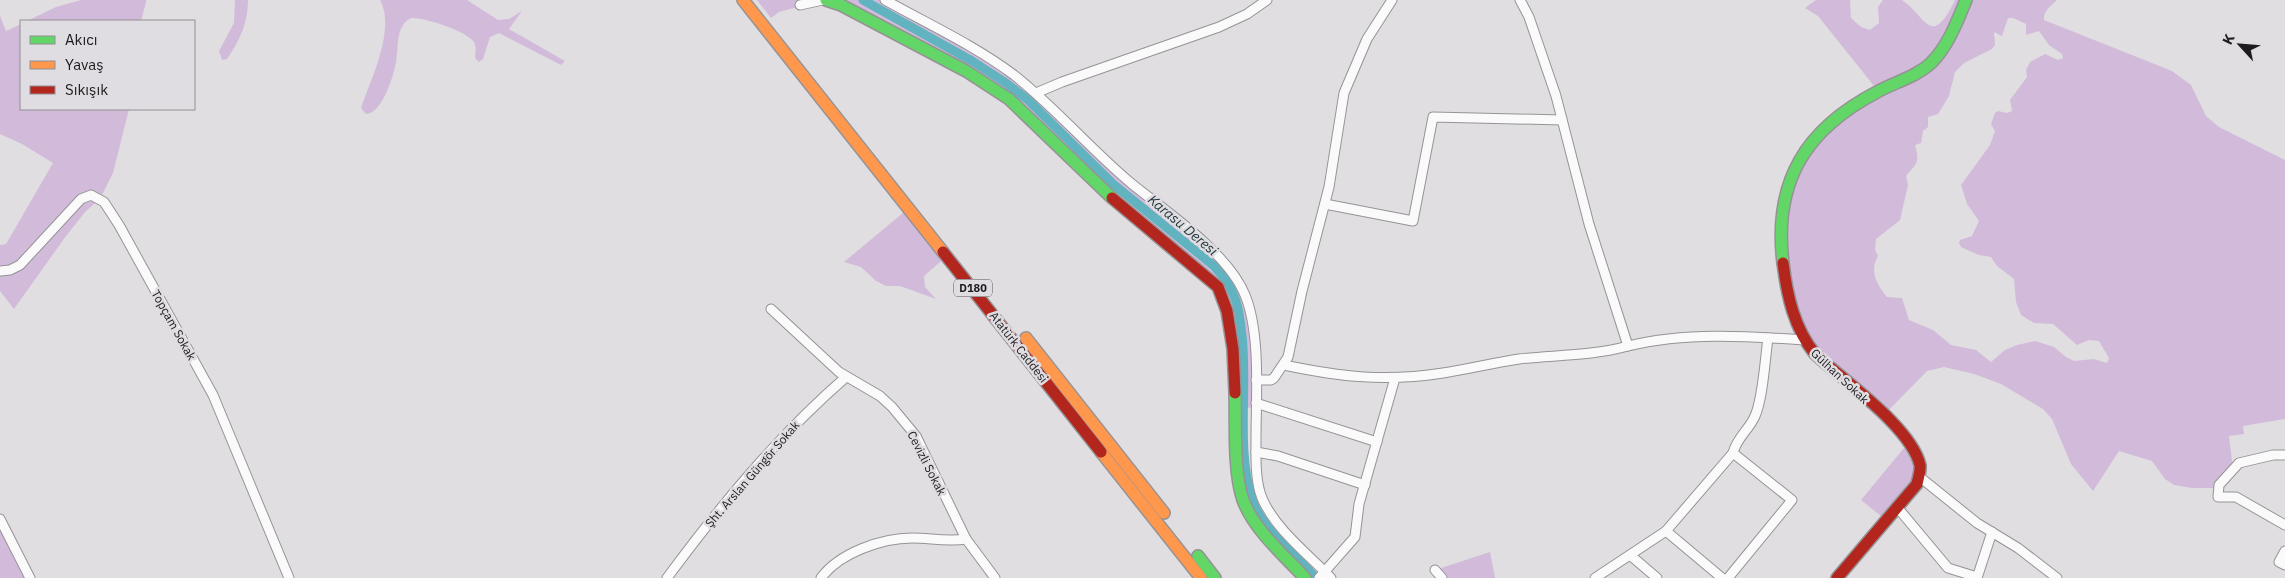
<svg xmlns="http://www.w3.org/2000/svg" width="2285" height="578" font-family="'IBM Plex Sans',sans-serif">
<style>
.green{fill:#d2bbda;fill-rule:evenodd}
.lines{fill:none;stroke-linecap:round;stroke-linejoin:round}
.canal{stroke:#61b3bf;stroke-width:9}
.street-casing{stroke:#959396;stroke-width:11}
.fast-casing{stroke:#959396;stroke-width:14}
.slow-casing{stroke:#959396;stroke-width:14}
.jam-casing{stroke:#959396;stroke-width:14}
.street{stroke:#fafafa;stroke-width:9}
.fast{stroke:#63d668;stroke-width:11}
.slow{stroke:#ff974d;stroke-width:11}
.jam{stroke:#b3261e;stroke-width:11}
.labels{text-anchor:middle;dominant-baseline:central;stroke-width:5;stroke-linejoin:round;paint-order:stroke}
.shield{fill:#e0dde2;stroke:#575558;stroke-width:1}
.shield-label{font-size:11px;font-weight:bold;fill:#1c1b1d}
.street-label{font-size:12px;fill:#1c1b1d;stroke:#e0dde2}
.water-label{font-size:14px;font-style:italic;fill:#1c3538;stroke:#e0dde2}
</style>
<rect width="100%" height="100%" fill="#e0dee1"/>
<g class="green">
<path d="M81 0H146V2L141 21H27L56 7Z"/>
<path d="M235 0H248C248 23 240 40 227 59L222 60 219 51 234 23Z"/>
<path d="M380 0H467L498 20 509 19 522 11 509 29 565 61 561 65 499 33 490 37 483 59 479 62 475 58C475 53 477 47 474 42 467 31 423 17 411 18 395 26 399 47 396 62 394 75 382 114 366 114L361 108C371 79 396 29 380 0Z"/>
<path d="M757 0H823L779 12 771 18Z"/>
<path d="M826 0H885L990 59 1221 259 1250 308 1256 408 1235 407 1225 302 1020 108Z"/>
<path d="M1816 0H1850L1851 18 1861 27 1870 30 1879 23 1878 7 1883 0H1902C1926 16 1931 50 1955 0H2057C2051 6 2043 11 2044 20L2172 71 2191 85 2206 116 2219 127 2285 160V419L2243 426 2244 434 2229 436 2233 469 2219 488H2192L2174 485 2165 479 2152 461 2119 451 2093 491 2071 464 2052 419 2043 409 2001 384 1974 374 1944 367 1927 371 1883 416 1813 351 1793 310 1781 224 1807 147 1878 91 1818 16 1805 8ZM2008 18H2013L2026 24V35L2039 31 2049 45 2062 54 2063 58 2058 60 2045 54 2030 62 2026 70 2027 77 2010 100 2012 111 2007 113 1998 111 1995 113 1991 124 1995 131 1990 145 1961 185 1967 204 1979 221 1972 236 1960 240 1959 243 1961 247 1979 255 1991 257 1997 266 2014 279 2016 302 2021 315 2034 323 2053 324 2077 345 2089 340 2099 341 2109 358 2107 363 2094 359 2074 361 2066 357 2054 347 2035 341 2017 345 2005 350 1991 362 1976 350 1951 345 1933 330 1909 320 1902 298 1887 297C1877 285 1869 271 1878 256L1875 250 1876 239 1900 220 1908 185 1906 176C1917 163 1920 163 1915 145L1921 143 1923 131 1928 127V117L1938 114 1949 96 1955 72 1964 63 1992 49 1995 45 1994 32 2002 36Z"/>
<path d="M0 16 6 31 21 24V109H129L113 173 100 199 85 212 66 236 14 309 0 291V245L6 244 53 163 22 144 0 134Z"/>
<path d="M909 208 947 256 924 276 925 287 936 299 900 286H886L876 281 861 267 844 262Z"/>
<path d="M1909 442 1922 470 1886 520 1861 500Z"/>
<path d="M0 519 30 578H0Z"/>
<path d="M1490 552 1495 578H1442L1435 570Z"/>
</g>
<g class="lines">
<path class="canal" d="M863 0 972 61 1006 83 1028 100 1113 184 1214 266C1221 274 1228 282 1232 291 1239 305 1240 320 1242 335 1248 387 1236 449 1252 499 1262 529 1295 555 1316 578"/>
<g class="street-casing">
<g id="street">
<path d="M885 0C928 24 974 45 1014 75 1056 108 1091 150 1132 184 1168 213 1228 253 1245 295 1261 334 1256 397 1256 439 1256 458 1255 481 1262 498 1275 529 1308 554 1331 578"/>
<path d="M800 5 823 0"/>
<path d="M1036 93 1062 82 1219 27 1247 14 1267 0"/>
<path d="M1325 204 1413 221 1433 117 1562 120"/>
<path d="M0 271 10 270 20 265 81 199 91 195 104 202 119 225 213 395 289 578"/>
<path d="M771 309 839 372 880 396 892 407 916 436 966 539 995 578"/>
<path d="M1628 346C1685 332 1746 336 1804 340"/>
<path d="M1284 365C1341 377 1385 382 1443 373 1468 369 1493 363 1519 359 1556 355 1592 356 1628 346L1589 224 1556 96 1529 17 1520 0"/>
<path d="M1256 380H1271L1274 378 1288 357 1302 291 1329 187 1344 93 1367 39 1392 0"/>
<path d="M1256 403 1377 442"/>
<path d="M1256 452 1278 456 1365 485"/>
<path d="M2285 455H2273L2239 463 2219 485 2218 497H2236L2285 525"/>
<path d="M1921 478 1977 523 2018 548 2057 578"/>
<path d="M1897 507 1948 568 1977 577"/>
<path d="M0 519 30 578"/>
<path d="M1666 531 1722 578"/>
<path d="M2285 551 2279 562 2285 565"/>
<path d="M1630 555 1657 578"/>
<path d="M1435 570 1442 578"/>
<path d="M667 578C721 505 777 437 846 377"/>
<path d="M821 578C839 553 882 538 912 538 930 538 947 542 966 539"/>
<path d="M1319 578 1355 537 1359 504 1395 378"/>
<path d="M1595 578 1666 531 1733 453C1737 437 1749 430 1755 416 1763 398 1765 359 1768 338"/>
<path d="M1728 578 1792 500 1733 453"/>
<path d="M1977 578 1992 532"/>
</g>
</g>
<g class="fast-casing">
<g id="fast">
<path d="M826 0 841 5 966 71 1009 99 1112 198"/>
<path d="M1783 263C1773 181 1806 129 1877 92 1895 82 1916 77 1931 63 1948 46 1957 22 1966 0"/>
<path d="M1235 393C1236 423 1233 471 1243 500 1254 530 1284 555 1305 578"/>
<path d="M1198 556 1215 578"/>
</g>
</g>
<g class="slow-casing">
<g id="slow">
<path d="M743 0 943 252"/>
<path d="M1026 338 1164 513"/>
<path d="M1101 452 1201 578"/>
</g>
</g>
<g class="jam-casing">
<g id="jam">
<path d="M1112 198 1218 287 1227 311 1233 349 1235 393"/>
<path d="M943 252 1101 452"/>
<path d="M1783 263C1787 295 1794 328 1815 354 1844 381 1911 427 1920 465 1921 471 1918 478 1917 484L1837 578"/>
</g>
</g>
<use href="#street" class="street"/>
<use href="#fast" class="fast"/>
<use href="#slow" class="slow"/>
<use href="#jam" class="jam"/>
</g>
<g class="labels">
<rect class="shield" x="954" y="279.5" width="38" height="17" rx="4"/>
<g class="shield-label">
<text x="973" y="288">D180</text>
</g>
<g class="street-label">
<text transform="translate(174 325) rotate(61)">Topçam Sokak</text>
<text transform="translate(1019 347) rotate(52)">Atatürk Caddesi</text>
<text transform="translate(1840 376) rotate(43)">Gülhan Sokak</text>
<text transform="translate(927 463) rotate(63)">Cevizli Sokak</text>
<text transform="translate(752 474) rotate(-49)">Şht. Arslan Güngör Sokak</text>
</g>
<g class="water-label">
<text transform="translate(1183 225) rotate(40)">Karasu Deresi</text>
</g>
</g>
<rect x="20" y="20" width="175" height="90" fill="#e0dde2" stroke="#928f93"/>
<rect x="30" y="36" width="25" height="8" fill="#63d668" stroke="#928f93"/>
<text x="65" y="45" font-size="15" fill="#1c1b1d">Akıcı</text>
<rect x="30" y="61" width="25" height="8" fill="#ff974d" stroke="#928f93"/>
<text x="65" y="70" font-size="15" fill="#1c1b1d">Yavaş</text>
<rect x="30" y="86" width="25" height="8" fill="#b3261e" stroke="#928f93"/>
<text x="65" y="95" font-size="15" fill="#1c1b1d">Sıkışık</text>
<g transform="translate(2240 45) rotate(296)" stroke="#e0dde2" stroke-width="4" paint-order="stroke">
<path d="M0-4L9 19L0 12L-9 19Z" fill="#1c1b1d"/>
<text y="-8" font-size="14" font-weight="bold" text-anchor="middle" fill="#1c1b1d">K</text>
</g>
</svg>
